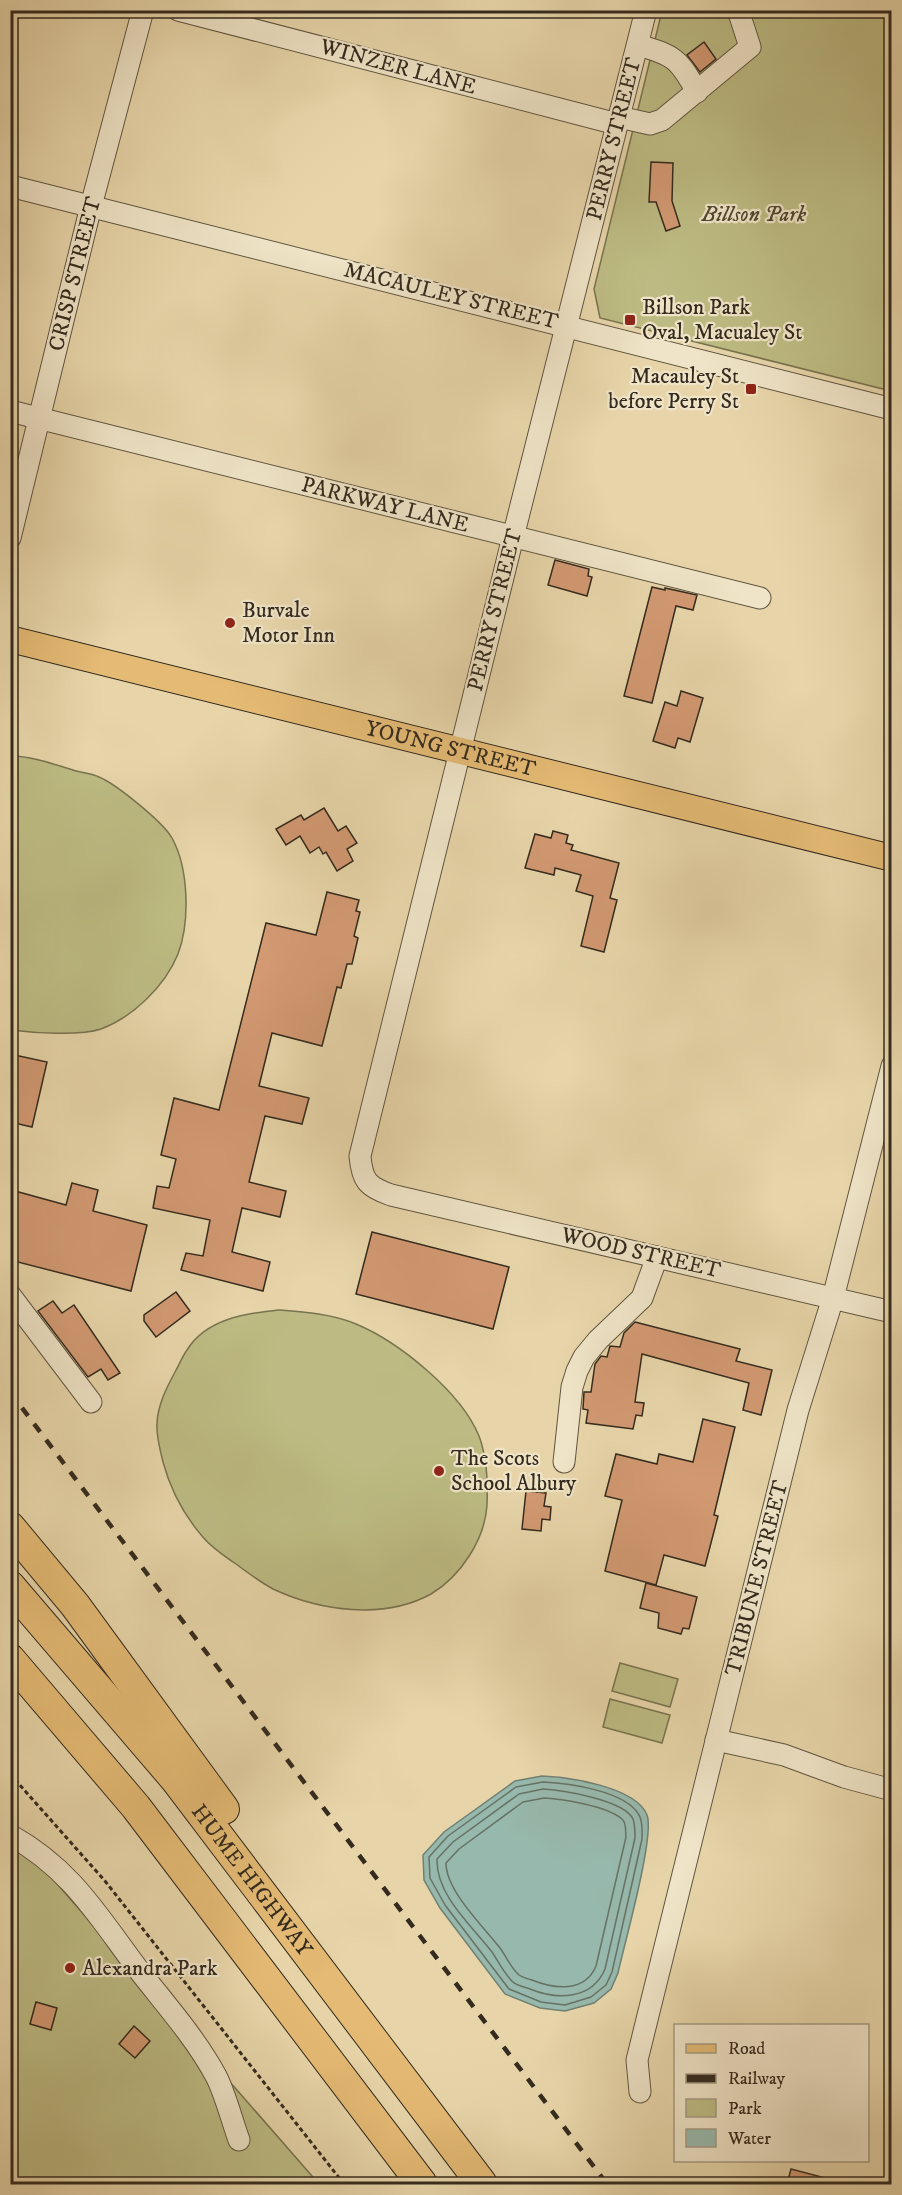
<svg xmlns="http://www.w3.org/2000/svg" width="902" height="2195" font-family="'IM FELL DW Pica',serif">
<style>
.green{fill:#bdbb83;stroke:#787350;stroke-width:1.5}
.water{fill:#97b8ac;stroke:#6f8073;stroke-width:1.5}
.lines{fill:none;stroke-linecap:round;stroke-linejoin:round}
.shore{stroke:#667265;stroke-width:1.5}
.building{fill:#d29972;stroke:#342b1e;stroke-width:1.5}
.minor-casing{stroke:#615641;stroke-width:23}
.major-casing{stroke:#342b1e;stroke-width:28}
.highway-casing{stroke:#342b1e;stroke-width:32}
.path{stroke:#342b1e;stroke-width:3;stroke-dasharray:4.5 3;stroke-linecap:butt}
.minor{stroke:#efe4c7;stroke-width:21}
.major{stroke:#e4ba74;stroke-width:26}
.highway{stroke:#e4ba74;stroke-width:30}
.rail{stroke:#342b1e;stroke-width:4.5;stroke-dasharray:10 10;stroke-linecap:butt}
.poi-dot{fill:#8f2418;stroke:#efe4c7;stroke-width:2}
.labels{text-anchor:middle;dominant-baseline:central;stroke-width:4.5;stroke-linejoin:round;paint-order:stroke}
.street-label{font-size:22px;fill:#342b1e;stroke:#efe4c7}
.park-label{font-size:22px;font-style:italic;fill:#4f4832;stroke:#efe4c7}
.poi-label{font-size:22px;fill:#342b1e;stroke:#efe4c7;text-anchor:start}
</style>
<rect width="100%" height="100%" fill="#e7d5a9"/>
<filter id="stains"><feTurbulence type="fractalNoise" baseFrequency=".00333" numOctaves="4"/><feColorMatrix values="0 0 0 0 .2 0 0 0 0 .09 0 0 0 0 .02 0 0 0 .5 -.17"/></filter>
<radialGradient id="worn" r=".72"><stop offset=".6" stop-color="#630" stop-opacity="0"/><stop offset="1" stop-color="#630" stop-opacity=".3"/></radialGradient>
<g class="green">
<path d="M662 11H891V391L600 318 594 289Z"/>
<path d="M11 756C31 756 53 764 73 770 81 773 91 773 99 777 116 784 163 822 172 838 189 869 190 922 178 954 165 986 133 1017 101 1029 80 1036 34 1033 11 1030Z"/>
<path d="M279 1310C305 1312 332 1314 356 1324 399 1342 461 1392 479 1436 487 1457 488 1482 487 1505 485 1539 461 1576 431 1594 384 1620 320 1611 273 1589 260 1582 248 1573 236 1564 224 1556 211 1547 202 1536 184 1515 170 1488 163 1462 160 1450 156 1435 157 1423 158 1404 167 1387 175 1372 179 1365 182 1357 187 1350 206 1319 246 1313 279 1310Z"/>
<path d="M620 1663 678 1679 670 1707 612 1691Z"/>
<path d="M610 1699 670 1715 662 1743 603 1727Z"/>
<path d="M11 1831 319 2184H11Z"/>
</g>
<path class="water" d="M542 1776C569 1777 636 1787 647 1815 655 1836 624 1945 618 1973L611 1989 594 2003 565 2011 540 2008 505 1994 440 1908 424 1880 423 1855 444 1832 515 1781Z"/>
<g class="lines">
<g class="shore">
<path d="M543 1782C568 1783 626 1791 639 1815 643 1821 642 1831 642 1839L612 1972 606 1985 591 1997 565 2005 541 2002 509 1989 445 1905 430 1878 429 1857 448 1836 516 1787Z"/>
<path d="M543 1789C562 1790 624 1800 633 1819 635 1824 635 1832 635 1838L605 1969C592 2000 557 2000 530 1989 525 1987 517 1986 513 1982 505 1975 498 1961 492 1952 471 1925 436 1895 437 1859L453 1842 519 1794Z"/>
<path d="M544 1798C563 1799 607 1806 622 1819 627 1823 625 1831 626 1837L596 1966C585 1993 554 1989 532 1980 528 1979 522 1977 519 1975 511 1968 506 1956 500 1948 483 1926 446 1891 446 1863L459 1849 523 1802Z"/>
</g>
</g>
<g class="building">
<path d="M704 42 716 59 700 72 687 55Z"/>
<path d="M651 162 673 163 672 201 680 226 666 231 656 202H649Z"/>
<path d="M555 560 589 569 588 576 592 577 587 596 548 585Z"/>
<path d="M652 587 665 590V588L697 595 693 610 676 606 652 703 624 696Z"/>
<path d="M681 691 703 698 690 742 678 738 675 748 653 741 665 702 677 706Z"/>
<path d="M324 808 338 831 346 826 357 843 347 849 353 861 337 871 326 852 323 854 319 847 310 853 300 836 286 845 276 829 301 815 304 820Z"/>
<path d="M553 831 568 835 566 843 573 845 571 850 619 863 610 898 617 900 604 952 581 946 593 896 576 891 581 875 555 868 554 875 525 868 535 834 551 838Z"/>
<path d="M327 892 359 900 356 911 360 912 354 936 358 938 352 964H347L341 988 337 987 322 1046 272 1033 259 1086 309 1098 302 1124 265 1116 249 1182 286 1191 280 1217 242 1208 232 1252 270 1262 263 1291 181 1270 186 1253 203 1256 210 1220 153 1208 157 1186 169 1188 176 1159 161 1155 174 1098 219 1110 266 923 316 935Z"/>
<path d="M10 1054 47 1062 32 1127 10 1122Z"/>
<path d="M72 1183 98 1190 93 1211 147 1225 131 1291 10 1260V1208L15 1191 66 1205Z"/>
<path d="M372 1232 509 1267 493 1329 356 1294Z"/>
<path d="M176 1292 190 1311 156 1337 144 1321V1315Z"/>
<path d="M53 1301 62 1313 74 1305 120 1373 108 1380 101 1369 88 1377 38 1311Z"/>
<path d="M635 1322 740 1349 736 1361 772 1370 761 1415 743 1410 749 1383 642 1354 635 1402 644 1403 642 1416 636 1415 633 1429 586 1423 588 1410 583 1409 584 1392H591L595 1364 601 1356 607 1357 610 1346 620 1347 624 1333Z"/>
<path d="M703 1419 735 1427 714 1515 718 1516 705 1566 664 1555 656 1585 605 1571 622 1500 605 1496 616 1454 657 1464 659 1454 693 1462Z"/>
<path d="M526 1491 546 1493 544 1506 551 1507 550 1520 542 1519 541 1531 522 1529Z"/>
<path d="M646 1583 697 1597 689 1629 683 1628 681 1634 658 1628 659 1613 640 1608Z"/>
<path d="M36 2002 57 2008 51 2030 30 2024Z"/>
<path d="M134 2026 150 2041 135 2058 119 2044Z"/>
<path d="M791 2169 833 2180V2184H787Z"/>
</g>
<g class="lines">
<g class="minor-casing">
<g id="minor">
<path d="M178 10 617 124"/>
<path d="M646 10 513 537 360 1156C362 1181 368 1187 391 1195L892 1312"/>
<path d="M638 45C674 55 679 59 697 92"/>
<path d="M619 117 650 124 662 120 750 47 738 10"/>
<path d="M10 186 892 409"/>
<path d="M10 411 760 598"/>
<path d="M10 538 91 206 143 10"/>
<path d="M10 1295 91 1402"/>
<path d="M564 1462 572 1387 577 1371 584 1357 598 1340 642 1298 657 1257"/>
<path d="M716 1740 784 1755 844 1777 892 1790"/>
<path d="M10 1835C73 1870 99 1918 141 1973 167 2006 196 2039 216 2076 225 2093 232 2121 239 2140"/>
<path d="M640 2092 637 2060 798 1410 833 1298 892 1066"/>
</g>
</g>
<g class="major-casing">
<g id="major">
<path id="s1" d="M10 639 892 858"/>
</g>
</g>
<g class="highway-casing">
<g id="highway">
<path d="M10 1527 75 1605 224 1809"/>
<path id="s2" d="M10 1586 176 1780 482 2184"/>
<path d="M10 1659 136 1807 422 2184"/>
</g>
</g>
<path class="path" d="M10 1774 105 1881 344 2184"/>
<use href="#minor" class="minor"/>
<use href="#major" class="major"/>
<use href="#highway" class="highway"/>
<path class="rail" d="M10 1392 607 2184"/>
</g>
<g class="poi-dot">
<rect x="624" y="314" width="12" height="12" rx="3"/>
<rect x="745" y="383" width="12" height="12" rx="3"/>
<circle cx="230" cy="623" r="6"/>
<circle cx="439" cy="1471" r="6"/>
<circle cx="70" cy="1968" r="6"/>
</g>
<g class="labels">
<g class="street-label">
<text transform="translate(398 67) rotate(15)">WINZER LANE</text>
<text transform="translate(614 139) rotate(-76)">PERRY STREET</text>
<text transform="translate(75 274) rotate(-76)">CRISP STREET</text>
<text transform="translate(451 296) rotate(14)">MACAULEY STREET</text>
<text transform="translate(385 505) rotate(14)">PARKWAY LANE</text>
<text transform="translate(495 610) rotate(-76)">PERRY STREET</text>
<text stroke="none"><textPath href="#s1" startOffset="454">YOUNG STREET</textPath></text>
<text transform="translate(641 1253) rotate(13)">WOOD STREET</text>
<text transform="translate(757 1578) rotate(-76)">TRIBUNE STREET</text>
<text stroke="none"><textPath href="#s2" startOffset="381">HUME HIGHWAY</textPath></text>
</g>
<g class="park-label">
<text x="754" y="214">Billson Park</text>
</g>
<g class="poi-label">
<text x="642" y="307">Billson Park<tspan x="642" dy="25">Oval, Macualey St</tspan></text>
<text x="739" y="376" text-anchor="end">Macauley St<tspan x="739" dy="25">before Perry St</tspan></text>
<text x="242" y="610">Burvale<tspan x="242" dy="25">Motor Inn</tspan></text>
<text x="451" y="1458">The Scots<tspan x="451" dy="25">School Albury</tspan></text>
<text x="82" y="1968">Alexandra Park</text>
</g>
</g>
<rect width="902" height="2195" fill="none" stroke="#e7d5a9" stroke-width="36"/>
<rect x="12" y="12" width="878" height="2171" fill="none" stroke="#342b1e" stroke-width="3"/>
<rect x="18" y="18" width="866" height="2159" fill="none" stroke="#342b1e" stroke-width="1.5"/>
<rect x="674" y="2024" width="195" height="138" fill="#efe4c7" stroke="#a49a83" stroke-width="1.5"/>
<rect x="686" y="2044" width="30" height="9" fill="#e4ba74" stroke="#a49a83" stroke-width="1.5"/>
<text x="728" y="2054" font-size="18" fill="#342b1e">Road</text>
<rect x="686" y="2074" width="30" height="9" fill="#342b1e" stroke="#a49a83" stroke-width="1.5"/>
<text x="728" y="2084" font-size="18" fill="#342b1e">Railway</text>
<rect x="686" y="2099" width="30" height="18" fill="#bdbb83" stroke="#a49a83" stroke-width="1.5"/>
<text x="728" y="2114" font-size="18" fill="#342b1e">Park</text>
<rect x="686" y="2129" width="30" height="18" fill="#97b8ac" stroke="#a49a83" stroke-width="1.5"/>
<text x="728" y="2144" font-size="18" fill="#342b1e">Water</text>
<rect width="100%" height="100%" filter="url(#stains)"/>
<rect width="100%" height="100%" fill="url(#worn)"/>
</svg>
